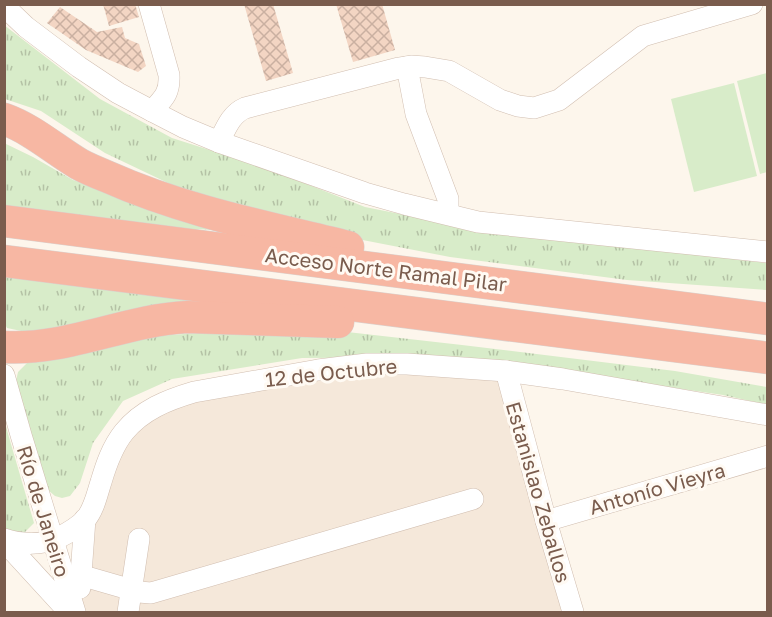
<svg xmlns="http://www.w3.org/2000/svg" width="772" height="617" font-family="'Golos Text',sans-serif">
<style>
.residential{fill:#f5e8da}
.grass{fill:url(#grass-tufts)}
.garden{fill:#d8ecc9}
.building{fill:url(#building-cross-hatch)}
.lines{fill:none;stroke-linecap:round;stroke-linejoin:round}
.minor-casing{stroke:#d1beb0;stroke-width:22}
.highway-casing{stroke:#dad1cd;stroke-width:33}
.minor{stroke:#fff;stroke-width:21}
.highway{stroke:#f7b7a3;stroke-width:32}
.labels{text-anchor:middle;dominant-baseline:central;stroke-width:6;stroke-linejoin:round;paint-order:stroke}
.street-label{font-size:20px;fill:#7a5c4d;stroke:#fffaf3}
</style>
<defs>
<pattern id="grass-tufts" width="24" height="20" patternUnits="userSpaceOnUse" patternTransform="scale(1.5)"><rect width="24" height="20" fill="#d8ecc9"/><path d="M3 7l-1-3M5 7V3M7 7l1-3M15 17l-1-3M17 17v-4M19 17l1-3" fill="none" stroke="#b4c2a5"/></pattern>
<pattern id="building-cross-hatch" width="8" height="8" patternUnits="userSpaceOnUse" patternTransform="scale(1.5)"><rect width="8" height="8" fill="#f3d5c3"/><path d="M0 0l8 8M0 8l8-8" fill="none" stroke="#cab0a1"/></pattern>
</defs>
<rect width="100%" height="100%" fill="#fdf6ec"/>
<path class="residential" d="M318 370 506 371 573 612H78L85 519 143 413Z"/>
<g class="grass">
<path d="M4 25 100 99 172 138 266 168 365 207 461 226 767 263V290L627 280 450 257 342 236 210 203 105 153 41 111 5 99Z"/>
<path d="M4 143 33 157 73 180 223 230 156 228 5 210Z"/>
<path d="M4 274 290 315 97 326 26 332 7 328 4 322Z"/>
<path d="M312 328 462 345 675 371 767 387 768 405 723 395 464 357 302 358 172 379 123 401 93 443 80 483 70 496 62 498 55 496 48 490 16 381 18 372 28 362 127 338 213 332Z"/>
<path d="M4 420 34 523 25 532 7 531 5 528Z"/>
</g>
<g class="garden">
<path d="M767 73V172L760 174 737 81Z"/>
<path d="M734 83 757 176 694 192 671 99Z"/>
</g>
<g class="building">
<path d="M103 4H135L139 17 109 26Z"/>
<path d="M244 4H273L293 73 266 81Z"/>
<path d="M336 4H382L395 50 353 62Z"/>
<path d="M60 7 97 32 122 27 125 38 139 44 146 66 138 72 86 50 47 23Z"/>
</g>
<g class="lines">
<g class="minor-casing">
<g id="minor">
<path d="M149 4 169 75C170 93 164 98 152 111"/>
<path d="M4 6 26 27 79 67 118 93 152 111 183 127 219 142 365 193 404 204 478 222 768 252"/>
<path d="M407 67 416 114 448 199V214"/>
<path d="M219 142C226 128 231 114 245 108L399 68 411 66 425 67 449 71 500 100 518 106 534 108 559 100 643 36 752 4"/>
<path d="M506 371 546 521 573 612"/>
<path d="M4 375 21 435 75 612"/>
<path d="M546 521 768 456"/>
<path d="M4 539C22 545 42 545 58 538 68 533 77 528 85 520 94 510 97 494 101 482 106 465 112 447 124 432 142 410 167 400 194 392L318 370 367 364H407L506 371 563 379 768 415"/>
<path d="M4 541 69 612"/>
<path d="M80 575 139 592 151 593 473 499"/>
<path d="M80 588 85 519"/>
<path d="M128 612 139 539"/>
</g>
</g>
<g class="highway-casing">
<g id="highway">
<path d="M4 119C32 129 54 149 79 164 88 169 98 173 108 177 184 211 267 227 348 247"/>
<path d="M4 221 768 319"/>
<path d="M4 261 768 358"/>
<path d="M4 347C67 351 125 320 187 317L338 322"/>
</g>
</g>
<use href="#minor" class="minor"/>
<use href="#highway" class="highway"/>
</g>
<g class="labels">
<g class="street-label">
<text transform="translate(386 269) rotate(7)">Acceso Norte Ramal Pilar</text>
<text transform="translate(331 372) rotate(-6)">12 de Octubre</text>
<text transform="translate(657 488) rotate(-16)">Antonío Vieyra</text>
<text transform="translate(539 492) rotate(74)">Estanislao Zeballos</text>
<text transform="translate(44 511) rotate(73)">Río de Janeiro</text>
</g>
</g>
<rect width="772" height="617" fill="none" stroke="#7a5c4d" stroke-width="12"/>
</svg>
